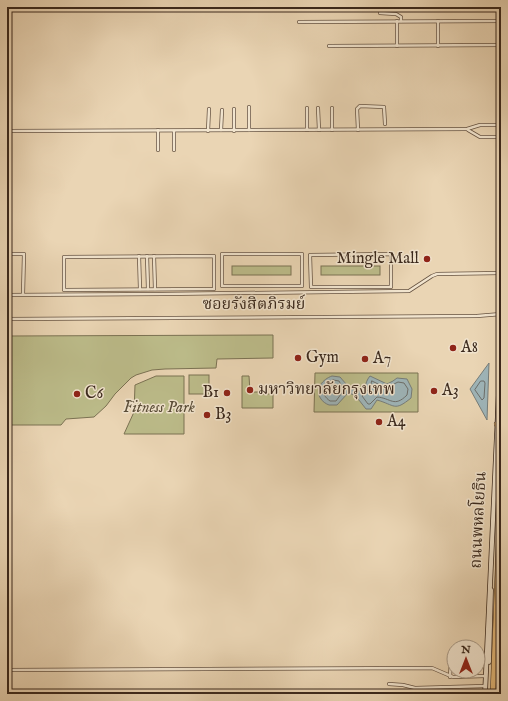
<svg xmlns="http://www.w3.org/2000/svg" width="508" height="701" font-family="'IM FELL English','Noto Serif Thai',serif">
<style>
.green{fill:#bcbc8a;stroke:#7b7253}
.water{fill:#9eb5b9;stroke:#767d7a}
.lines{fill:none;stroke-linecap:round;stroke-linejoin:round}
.shore{stroke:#6c6e6a;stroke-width:1}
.street-casing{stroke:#665342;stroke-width:4}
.secondary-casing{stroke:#3a281c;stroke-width:5.5}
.highway-casing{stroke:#3a281c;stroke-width:6}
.street{stroke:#f1e4ce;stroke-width:2.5}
.secondary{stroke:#f1e4ce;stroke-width:4}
.highway{stroke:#e5ba7a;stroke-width:5}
.poi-dot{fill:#8f2418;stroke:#f1e4ce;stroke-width:1.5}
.labels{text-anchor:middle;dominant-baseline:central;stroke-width:3;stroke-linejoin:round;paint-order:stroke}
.poi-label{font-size:16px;fill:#3a281c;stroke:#f1e4ce;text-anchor:start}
.street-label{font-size:16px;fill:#3a281c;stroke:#f1e4ce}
.park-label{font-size:16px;font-style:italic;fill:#5a4d38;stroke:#f1e4ce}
</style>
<rect width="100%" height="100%" fill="#ead5b4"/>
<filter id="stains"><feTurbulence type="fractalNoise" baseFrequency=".005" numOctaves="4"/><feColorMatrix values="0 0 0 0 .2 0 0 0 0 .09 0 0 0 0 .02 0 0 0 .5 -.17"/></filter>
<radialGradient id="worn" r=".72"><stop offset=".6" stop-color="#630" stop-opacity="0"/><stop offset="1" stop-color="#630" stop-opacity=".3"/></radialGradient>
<g class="green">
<rect x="232" y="266" width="59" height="9"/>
<rect x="321" y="266" width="59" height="9"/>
<path d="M273 335V358L217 359 216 368 165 369 152 370 136 375 131 378 115 394 106 406 94 417 66 419 61 425H7V336Z"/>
<path d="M315 373H418V412H314Z"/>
<rect x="189" y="375" width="20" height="19"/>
<path d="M156 376H184V434H124L134 412 135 385Z"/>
<path d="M242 376H249L250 392H260V394H273V408H242Z"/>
</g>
<g class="water">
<path d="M489 363 487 420 470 389Z"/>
<path d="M332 376 340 377C347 385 351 391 362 391 367 385 365 382 370 376L387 384 393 381 397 378 407 379 412 389 411 398C394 412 395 405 377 400L371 409H366L355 395 348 393 337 405H329C326 404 322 401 321 399 314 389 323 379 332 376Z"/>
</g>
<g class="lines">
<g class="shore">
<path d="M333 380 339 381 344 390 336 401H330C320 394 321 384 333 380Z"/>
<path d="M372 381 386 388 398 382 404 383 408 389 407 395C394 408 391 398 377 397L370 404H368L362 396 370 388Z"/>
<path d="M481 381H484L485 383 484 398 482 400 475 390Z"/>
</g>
<g class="street-casing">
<g id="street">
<path d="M273 7V8"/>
<path d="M380 7V13L396 14 401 17V21"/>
<path d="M397 21V46"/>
<path d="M438 21V46"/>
<path d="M299 22 501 21"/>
<path d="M329 46 501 45"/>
<path d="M249 107V130"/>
<path d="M307 108V130"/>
<path d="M318 108 319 130"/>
<path d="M332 108V130"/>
<path d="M221 130 222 110"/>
<path d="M358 130 357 109 360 106 384 107 385 124"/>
<path d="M468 130 480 137H501"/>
<path d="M7 131 467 129 480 125H501"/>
<path d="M174 131V150"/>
<path d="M208 131 209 109"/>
<path d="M234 131V109"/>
<path d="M158 150V130"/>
<path d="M7 254H24L23 294"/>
<rect x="222" y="254" width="80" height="32"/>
<path d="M391 254V287H311L310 255Z"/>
<path d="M139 256 140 289"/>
<path d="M147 256 148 289"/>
<path d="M154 256 155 289"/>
<path d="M214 256V289L64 290V257Z"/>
<path d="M7 295 163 294 409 291 432 276 437 274 501 273"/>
<path d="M7 319 477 316 501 314"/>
<path d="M7 670 432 668 453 677 485 676"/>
<path d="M450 677 451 659"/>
<path d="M389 684 403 685 415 688 485 686"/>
</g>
</g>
<g class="secondary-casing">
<g id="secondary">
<path d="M489 662 491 590"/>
<path d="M485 694 501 347"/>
</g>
</g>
<g class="highway-casing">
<g id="highway">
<path d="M497 424 501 434"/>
<path d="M493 694 501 493"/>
<path d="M501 694V692"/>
</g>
</g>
<use href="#street" class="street"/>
<use href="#secondary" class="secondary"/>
<use href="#highway" class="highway"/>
</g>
<g class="poi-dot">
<circle cx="427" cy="259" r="4"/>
<circle cx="453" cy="348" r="4"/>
<circle cx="298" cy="358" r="4"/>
<circle cx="365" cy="359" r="4"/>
<circle cx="250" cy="390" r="4"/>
<circle cx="434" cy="391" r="4"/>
<circle cx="227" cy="393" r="4"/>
<circle cx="77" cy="394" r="4"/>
<circle cx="207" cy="415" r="4"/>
<circle cx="379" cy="422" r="4"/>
</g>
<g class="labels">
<g class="poi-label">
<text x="419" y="259" text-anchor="end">Mingle Mall</text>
<text x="461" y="348">A8</text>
<text x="306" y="358">Gym</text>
<text x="373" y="359">A7</text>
<text x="258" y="390">มหาวิทยาลัยกรุงเทพ</text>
<text x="442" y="391">A3</text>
<text x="219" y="393" text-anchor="end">B1</text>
<text x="85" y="394">C6</text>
<text x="215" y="415">B3</text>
<text x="387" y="422">A4</text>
</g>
<g class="street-label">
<text x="254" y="305">ซอยรังสิตภิรมย์</text>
<text transform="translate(479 520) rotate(-87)">ถนนพหลโยธิน</text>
</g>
<g class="park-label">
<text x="159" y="408">Fitness Park</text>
</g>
</g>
<rect width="508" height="701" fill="none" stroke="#ead5b4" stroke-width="24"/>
<rect x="8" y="8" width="492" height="685" fill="none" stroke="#3a281c" stroke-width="2"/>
<rect x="12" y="12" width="484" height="677" fill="none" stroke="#3a281c"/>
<g transform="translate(466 659)"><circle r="19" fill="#f1e4ce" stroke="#a89987"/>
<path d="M0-3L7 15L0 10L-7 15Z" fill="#8f2418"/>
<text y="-6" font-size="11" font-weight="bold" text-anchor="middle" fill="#3a281c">N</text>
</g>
<rect width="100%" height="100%" filter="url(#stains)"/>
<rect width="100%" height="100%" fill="url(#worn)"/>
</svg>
